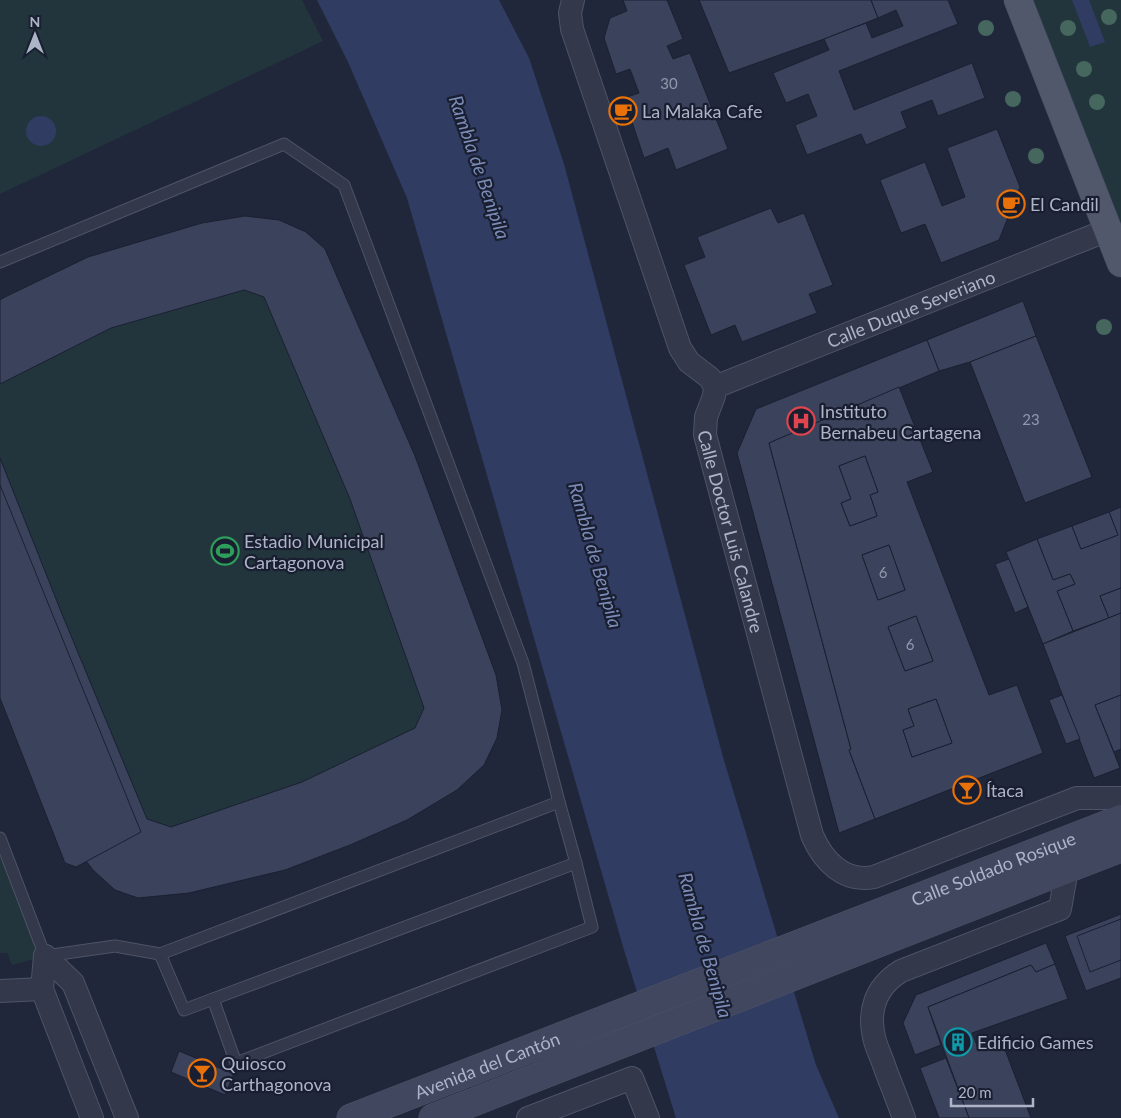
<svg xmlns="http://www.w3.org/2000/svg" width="1121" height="1118" font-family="Lato,sans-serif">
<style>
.green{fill:#22353c}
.water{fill:#303c62}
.building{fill:#3b435c;stroke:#1b2032;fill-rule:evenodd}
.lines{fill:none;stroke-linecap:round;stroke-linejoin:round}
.lane-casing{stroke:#4e5466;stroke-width:13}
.street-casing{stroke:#4e5466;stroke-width:24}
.secondary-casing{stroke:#4e5466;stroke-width:29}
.primary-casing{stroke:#3d4255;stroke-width:29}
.lane{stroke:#33394b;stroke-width:11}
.street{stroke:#33394b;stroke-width:22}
.secondary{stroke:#41475f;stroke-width:28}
.primary{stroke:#51586c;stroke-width:28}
.tree{fill:#45675d}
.labels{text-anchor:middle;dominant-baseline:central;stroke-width:4.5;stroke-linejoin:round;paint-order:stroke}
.number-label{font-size:15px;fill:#9198ad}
.poi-label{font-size:18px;fill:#aeb4c8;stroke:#191f30;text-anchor:start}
.street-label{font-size:18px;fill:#aeb4c8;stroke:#191f30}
.water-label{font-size:19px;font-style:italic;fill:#7b8bb7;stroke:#191f30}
</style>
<rect width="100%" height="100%" fill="#20273b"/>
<g class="green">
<path d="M0 0H302L323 41 0 194Z"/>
<path d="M1018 0H1121V263Z"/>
<path d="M245 216 279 220 306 232 325 249 415 456 497 738 484 765 457 790 350 845 286 870 189 893 138 898 115 890 93 870 0 646V300L88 257 202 223Z"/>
<path d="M0 858 9 860 45 956 12 965 7 953H0Z"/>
</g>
<g class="water">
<path d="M317 0H499L529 58 564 164 723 757 816 1065 839 1118H676L624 950 407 198 348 62Z"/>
<path d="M1072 0H1089L1105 42 1090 47Z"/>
<circle cx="41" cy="131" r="15"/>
</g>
<g class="building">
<path d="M623 0H667L683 39 667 46 673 59 690 53 728 149 676 170 668 148 644 158 624 98 639 93 630 69 616 74 604 38 610 18 627 11Z"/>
<path d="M699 0H871L878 18 824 39 729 73Z"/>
<path d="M871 0H948L958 24 839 71 854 110 972 63 985 98 938 116 932 100 901 112 907 128 866 145 861 134 807 155 795 125 817 116 808 94 786 103 773 73 829 50 824 39 866 23 872 38 903 26 896 10 878 18Z"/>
<path d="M997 129 1020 187 999 240 941 263 925 224 901 233 880 180 925 162 942 206 965 197 947 148Z"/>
<path d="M771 208 778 223 804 213 833 285 809 294 817 313 742 342 735 325 711 335 684 265 705 257 697 237Z"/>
<path d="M245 216 279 220 306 232 325 249 415 456 496 675 502 710 497 738 484 765 457 790 407 820 350 845 285 870 189 893 138 898 115 890 93 870 74 845 0 646V458L62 614 147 819 171 827 302 782 415 728 424 708 350 499 264 297 244 290 111 328 0 384V300L3 298 88 257 202 223Z"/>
<path d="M1023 301 1036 336 970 362 939 371 927 340Z"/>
<path d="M1036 336 1092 477 1025 503 970 362Z"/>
<path d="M927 340 939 371 769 443 851 749 849 750 875 819 839 833 737 453 756 409Z"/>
<path d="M899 387 933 472 907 482 989 695 1017 685 1043 753 875 819 849 750 851 749 769 443ZM865 456 878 492 870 495 877 516 850 526 841 503 851 499 839 466ZM889 545 905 590 878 600 862 555ZM916 616 933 661 905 671 888 627ZM936 699 952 743 912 757 903 730 914 726 908 709Z"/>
<path d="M865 456 878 492 870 495 877 516 850 526 841 503 851 499 839 466Z"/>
<path d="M0 485 141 832 76 867 65 863 0 698Z"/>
<path d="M1121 507V588L1100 596 1109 618 1073 631 1057 591 1075 584 1070 574 1053 580 1037 539 1072 526 1081 549 1118 535 1109 512Z"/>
<path d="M1109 512 1118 535 1081 549 1072 526Z"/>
<path d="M1037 539 1053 580 1070 574 1075 584 1057 591 1073 631 1043 644 1006 552Z"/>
<path d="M889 545 905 590 878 600 862 555Z"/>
<path d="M1009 559 1028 607 1015 613 995 564Z"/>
<path d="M1121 588V613L1109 618 1100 596Z"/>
<path d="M1121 613V695L1095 705 1120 768 1094 778 1043 644Z"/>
<path d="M916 616 933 661 905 671 888 627Z"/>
<path d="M1062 695 1080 739 1066 744 1049 700Z"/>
<path d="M1121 695V749L1114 752 1095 705Z"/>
<path d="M936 699 952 743 912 757 903 730 914 726 908 709Z"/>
<path d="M1121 914V978L1086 991 1065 936Z"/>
<path d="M1121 919V960L1090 972 1077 936Z"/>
<path d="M1046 943 1055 964 1036 972 1031 965 928 1007 941 1045 915 1055 903 1023 916 995Z"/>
<path d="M1055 964 1068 999 972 1033 978 1048 1001 1039 1031 1118H969L928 1007 1031 965 1036 972Z"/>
<path d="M179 1051 234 1074 225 1095 171 1072Z"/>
<path d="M946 1058 969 1118H939L920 1068Z"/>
</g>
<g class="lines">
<g class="lane-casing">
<g id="lane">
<path d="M0 262 284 144 344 185 523 663 559 802 576 863 592 927 236 1063 213 999 184 1010 160 954"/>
<path d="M0 838 45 956 115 946 160 954 559 802"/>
<path d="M213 999 576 863"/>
</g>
</g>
<g class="street-casing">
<g id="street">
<path id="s1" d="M573 0 570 13 572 29 680 348 689 362 710 378 715 387 714 396 706 417 705 435 812 835C823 861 844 883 874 877L1077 798H1121"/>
<path id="s2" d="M715 387 1060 249 1108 230"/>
<path d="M45 956 73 983 127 1118"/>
<path d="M45 956 42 989 92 1118"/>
<path d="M0 991 42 989"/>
<path d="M528 1118 632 1078 648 1118"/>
<path d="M904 1118C898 1102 892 1086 886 1071 883 1061 878 1051 875 1041 867 1012 875 987 901 971L1060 909 1067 869"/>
</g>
</g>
<g class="secondary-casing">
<g id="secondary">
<path id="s3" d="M351 1118 1121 819"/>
<path d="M433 1118C662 1029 891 937 1121 848"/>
</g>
</g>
<g class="primary-casing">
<path id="primary" d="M1018 0 1121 263"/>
</g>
<use href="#lane" class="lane"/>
<use href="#street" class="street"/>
<use href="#secondary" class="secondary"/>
<use href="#primary" class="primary"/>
</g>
<g class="tree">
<circle cx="1109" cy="17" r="8"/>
<circle cx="986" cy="28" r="8"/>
<circle cx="1068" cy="28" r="8"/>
<circle cx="1084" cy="69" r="8"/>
<circle cx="1013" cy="99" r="8"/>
<circle cx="1097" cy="102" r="8"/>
<circle cx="1036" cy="156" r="8"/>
<circle cx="1104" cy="327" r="8"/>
</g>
<defs>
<g id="cafe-ring" transform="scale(1.4375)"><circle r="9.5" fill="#191f30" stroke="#e8710a" stroke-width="1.5"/><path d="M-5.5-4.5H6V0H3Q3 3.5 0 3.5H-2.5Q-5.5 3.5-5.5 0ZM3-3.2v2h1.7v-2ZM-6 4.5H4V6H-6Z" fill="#e8710a"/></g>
<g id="hospital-ring" transform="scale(1.4375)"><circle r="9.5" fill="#191f30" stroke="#e0444e" stroke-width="1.5"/><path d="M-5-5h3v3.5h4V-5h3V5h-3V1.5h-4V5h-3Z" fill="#e0444e"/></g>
<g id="stadium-ring" transform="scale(1.4375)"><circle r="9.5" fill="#191f30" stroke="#2e9e5b" stroke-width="1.5"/><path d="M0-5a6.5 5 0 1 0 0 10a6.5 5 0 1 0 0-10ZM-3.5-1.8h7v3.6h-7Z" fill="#2e9e5b"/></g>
<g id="bar-ring" transform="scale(1.4375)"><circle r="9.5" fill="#191f30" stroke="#e8710a" stroke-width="1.5"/><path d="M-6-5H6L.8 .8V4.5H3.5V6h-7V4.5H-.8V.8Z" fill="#e8710a"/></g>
<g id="building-ring" transform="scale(1.4375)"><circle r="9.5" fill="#191f30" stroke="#0f9aa8" stroke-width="1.5"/><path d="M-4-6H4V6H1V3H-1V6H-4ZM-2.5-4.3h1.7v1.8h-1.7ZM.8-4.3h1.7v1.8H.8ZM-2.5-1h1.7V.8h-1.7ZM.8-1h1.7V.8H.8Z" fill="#0f9aa8"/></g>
</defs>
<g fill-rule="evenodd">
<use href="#cafe-ring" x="623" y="111"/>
<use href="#cafe-ring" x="1011" y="204"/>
<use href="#hospital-ring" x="801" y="421"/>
<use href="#stadium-ring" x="225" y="551"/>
<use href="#bar-ring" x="967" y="790"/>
<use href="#building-ring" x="958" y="1042"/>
<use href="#bar-ring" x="202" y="1073"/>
</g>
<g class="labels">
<g class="number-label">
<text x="669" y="83">30</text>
<text x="1031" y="419">23</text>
<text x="883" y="572">6</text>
<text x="910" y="644">6</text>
</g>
<g class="poi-label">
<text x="642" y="111">La Malaka Cafe</text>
<text x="1030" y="204">El Candil</text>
<text x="820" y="411">Instituto<tspan x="820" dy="21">Bernabeu Cartagena</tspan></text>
<text x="244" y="541">Estadio Municipal<tspan x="244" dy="21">Cartagonova</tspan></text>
<text x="986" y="790">Ítaca</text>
<text x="977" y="1042">Edificio Games</text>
<text x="221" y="1063">Quiosco<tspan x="221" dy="21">Carthagonova</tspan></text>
</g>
<g class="street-label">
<text stroke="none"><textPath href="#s2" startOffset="211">Calle Duque Severiano</textPath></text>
<text stroke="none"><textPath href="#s1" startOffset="569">Calle Doctor Luis Calandre</textPath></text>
<text stroke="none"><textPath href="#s3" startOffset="689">Calle Soldado Rosique</textPath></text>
<text stroke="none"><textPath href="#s3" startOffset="146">Avenida del Cantón</textPath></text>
</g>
<g class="water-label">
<text transform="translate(480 167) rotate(71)">Rambla de Benipila</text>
<text transform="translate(596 555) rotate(74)">Rambla de Benipila</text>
<text transform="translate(706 945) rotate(74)">Rambla de Benipila</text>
</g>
</g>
<g transform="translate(35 35)" stroke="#191f30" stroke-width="4" paint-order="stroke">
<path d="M0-4L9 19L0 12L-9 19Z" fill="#aeb4c8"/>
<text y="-8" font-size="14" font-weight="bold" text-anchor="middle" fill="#aeb4c8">N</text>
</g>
<path d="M951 1098v8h82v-8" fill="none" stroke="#aeb4c8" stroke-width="2.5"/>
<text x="958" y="1098" font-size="15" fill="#aeb4c8" stroke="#191f30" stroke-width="4" paint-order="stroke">20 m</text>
</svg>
